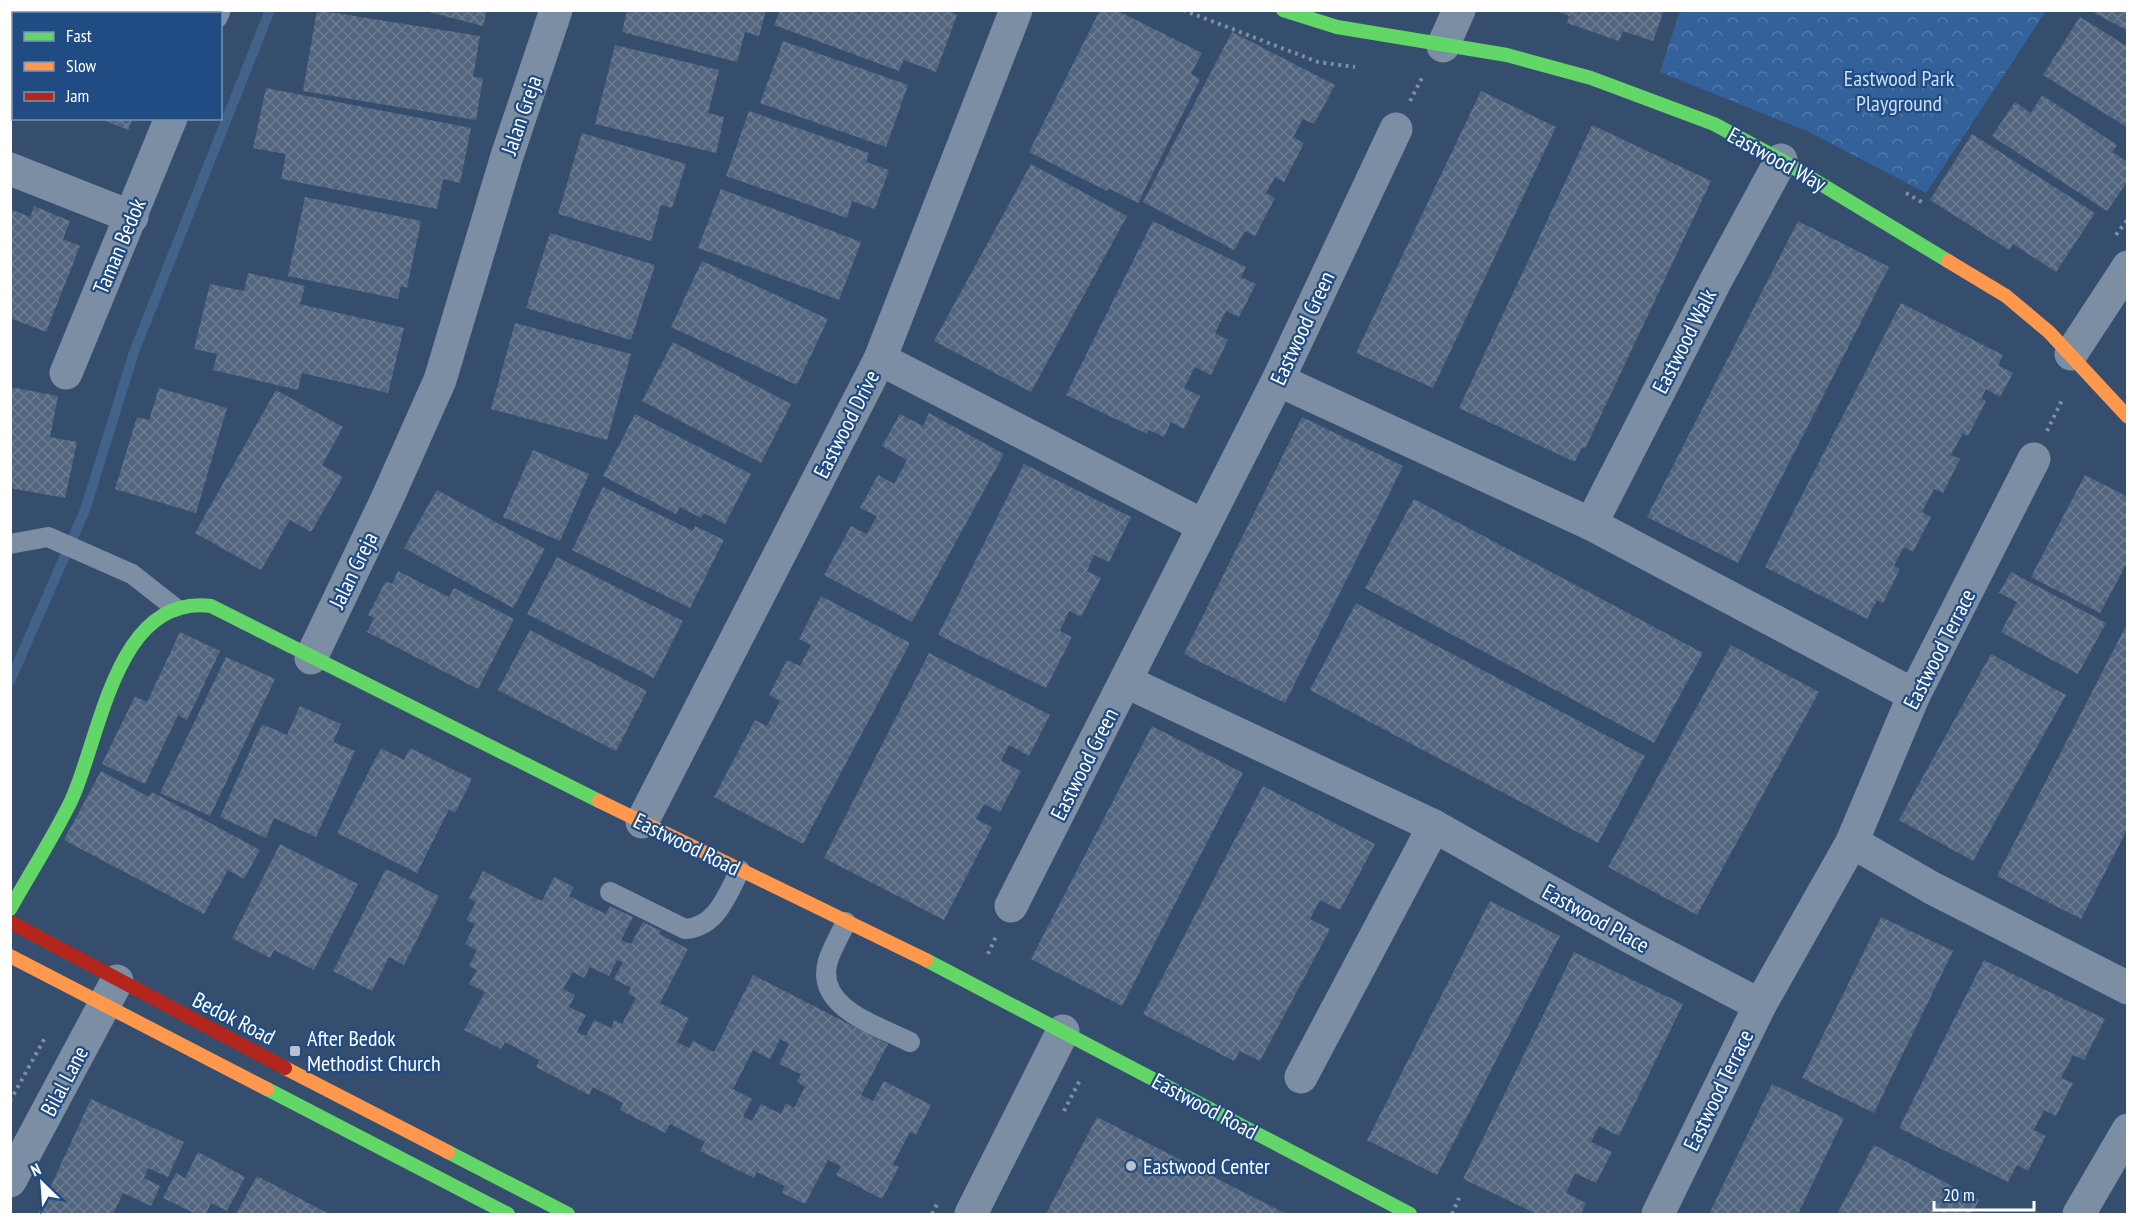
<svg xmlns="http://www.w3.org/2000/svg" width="2138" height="1225" font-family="'PT Sans Narrow',sans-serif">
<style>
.forest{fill:url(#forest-crowns)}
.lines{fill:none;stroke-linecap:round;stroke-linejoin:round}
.stream{stroke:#43628a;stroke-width:10}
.building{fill:url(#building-cross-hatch);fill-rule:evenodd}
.path{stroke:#7c8ea3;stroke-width:4;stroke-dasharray:3 4.5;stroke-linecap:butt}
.lane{stroke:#7c8ea3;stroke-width:20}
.street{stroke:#7c8ea3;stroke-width:33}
.fast{stroke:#63d668;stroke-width:14}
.slow{stroke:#ff974d;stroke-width:14}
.jam{stroke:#b3261e;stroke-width:14}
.poi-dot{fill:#b9c1cc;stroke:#204b83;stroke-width:2}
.labels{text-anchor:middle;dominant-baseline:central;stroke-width:4.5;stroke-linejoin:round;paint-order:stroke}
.park-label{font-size:22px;fill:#cbdff7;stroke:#204b83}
.street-label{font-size:22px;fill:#fff;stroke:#204b83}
.poi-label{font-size:22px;fill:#fff;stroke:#204b83;text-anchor:start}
</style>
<defs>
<pattern id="forest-crowns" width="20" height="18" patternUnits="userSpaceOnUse" patternTransform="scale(1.5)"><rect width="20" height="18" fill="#33629a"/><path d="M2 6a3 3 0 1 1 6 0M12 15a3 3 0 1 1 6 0" fill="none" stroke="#527aa9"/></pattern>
<pattern id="building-cross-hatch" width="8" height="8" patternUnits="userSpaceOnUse" patternTransform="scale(1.5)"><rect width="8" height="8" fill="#52657e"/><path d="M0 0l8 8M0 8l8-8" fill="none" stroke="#6c7c91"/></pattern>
</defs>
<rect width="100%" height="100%" fill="#364e6d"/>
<path class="forest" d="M1680 11V10L2046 11 1926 193 1807 131 1660 72Z"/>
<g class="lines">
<path class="stream" d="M10 681 85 510 134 352 270 10"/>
</g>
<g class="building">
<path d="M10 10 38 13 14 14V113L10 112Z"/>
<path d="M317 10 480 36 473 77 483 78 476 120 303 91Z"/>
<path d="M421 10H487L483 26Z"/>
<path d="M627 10H766L759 36 745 32 737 62 622 32Z"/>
<path d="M780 10H945L957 15 936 72 904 60 899 71 774 25Z"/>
<path d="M1100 10H1116L1202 53 1191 74 1200 79 1138 203 1108 188 1107 191 1029 152Z"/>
<path d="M1554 10H1664L1653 41 1623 31 1619 41 1567 23 1569 16Z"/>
<path d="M2089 10H2128V31Z"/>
<path d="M2080 17 2128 47V128L2043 75Z"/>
<path d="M1232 32 1335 85 1314 124 1303 119 1293 137 1304 143 1284 182 1275 177 1266 193 1275 198 1255 236 1245 231 1234 250 1143 202Z"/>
<path d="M783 41 908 85 886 147 760 103Z"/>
<path d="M615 45 719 70 708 113 724 117 716 153 595 124Z"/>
<path d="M266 88 471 128 460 183 443 179 437 209 281 179 286 154 253 148Z"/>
<path d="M1481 91 1556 127 1433 388 1356 353Z"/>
<path d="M2042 95 2117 145 2112 152 2128 162V181L2107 211 1992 136 2015 102 2031 113Z"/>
<path d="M749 111 869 153 866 162 889 170 875 209 852 201 847 218 726 176Z"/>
<path d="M99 118H133L128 130Z"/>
<path d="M1592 125 1711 181 1585 449 1582 447 1575 462 1459 408Z"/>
<path d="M582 133 686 164 672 208 661 205 651 241 558 214Z"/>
<path d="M1972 134 2095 213 2056 272 2013 244 2009 250 1930 200Z"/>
<path d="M1031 164 1127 216 1031 392 934 341Z"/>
<path d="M721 189 861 242 839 300 698 248Z"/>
<path d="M305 197 421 221 407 288 401 286 398 299 288 276Z"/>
<path d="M34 206 70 221 63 239 80 246 46 332 10 318V209L30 217Z"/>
<path d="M1153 221 1246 267 1241 277 1256 284 1239 317 1226 311 1215 333 1228 340 1211 375 1195 367 1184 388 1200 396 1184 429 1171 422 1164 437 1149 430 1147 434 1066 395Z"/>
<path d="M1798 221 1889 267 1738 563 1647 517Z"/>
<path d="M550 233 655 265 631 340 526 308Z"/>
<path d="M702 261 828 319 797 385 671 327Z"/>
<path d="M248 273 305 286 300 304 404 328 388 393 302 373 298 390 213 370 217 354 194 349 210 284 244 291Z"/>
<path d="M1901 303 2003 355 1998 365 2013 373 2000 397 1986 389 1981 399 1986 401 1968 436 1963 433 1951 455 1960 459 1943 493 1934 489 1922 512 1931 517 1913 552 1904 547 1894 566 1900 569 1883 603 1877 600 1867 619 1765 567Z"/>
<path d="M515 323 631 354 607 440 491 409Z"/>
<path d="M673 342 791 404 761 463 642 401Z"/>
<path d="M10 387 58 396 50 437 77 442 65 498 10 488Z"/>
<path d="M159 388 227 408 196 513 115 489 137 417 149 420Z"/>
<path d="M276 390 343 427 322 465 343 477 311 532 290 520 261 570 195 533Z"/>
<path d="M929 413 1004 454 912 622 824 575 851 526 867 534 877 516 860 508 878 475 894 484 907 460 882 446 900 414 923 426Z"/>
<path d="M635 414 751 474 725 524 704 513 701 518 680 507 676 514 603 476Z"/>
<path d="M1302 417 1403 466 1285 703 1184 654Z"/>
<path d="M533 450 589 474 560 541 503 517Z"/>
<path d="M1024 464 1131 517 1109 562 1094 555 1087 571 1101 578 1081 617 1069 611 1060 631 1072 637 1046 688 938 635Z"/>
<path d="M2085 475 2128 497V561L2100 613 2031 577Z"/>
<path d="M603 487 693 531 695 526 724 540 690 608 572 550Z"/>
<path d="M437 490 545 549 513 608 404 548Z"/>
<path d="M1414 499 1703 653 1654 743 1365 588Z"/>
<path d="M557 557 683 621 654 678 527 614Z"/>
<path d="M398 571 449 597 454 588 514 619 478 689 367 632 374 618 368 615 386 581 392 584Z"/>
<path d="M2011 572 2106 623 2078 674 2001 632 2017 602 1999 593Z"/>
<path d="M821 596 910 643 803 844 714 797 755 720 767 726 780 701 769 695 787 660 800 666 811 645 799 639Z"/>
<path d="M1356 603 1645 756 1598 843 1310 690Z"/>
<path d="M2128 622V828L2081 919 1997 876Z"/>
<path d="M530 630 647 691 616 751 498 690Z"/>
<path d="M180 632 220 651 187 720 178 715 145 784 102 764 135 696 147 702Z"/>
<path d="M1731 645 1819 692 1697 915 1608 867Z"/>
<path d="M929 653 1050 715 1029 756 1009 745 1001 761 1021 771 1000 812 984 804 976 819 992 827 944 920 824 858Z"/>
<path d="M1991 654 2066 695 1973 861 1899 820Z"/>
<path d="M226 657 275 679 210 816 160 793Z"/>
<path d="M300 706 341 724 333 742 355 751 316 837 274 818 266 838 220 817 262 724 287 735Z"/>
<path d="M1152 726 1243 773 1122 1006 1031 959Z"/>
<path d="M381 748 404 760 410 748 472 779 455 813 449 809 417 873 337 833Z"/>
<path d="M101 771 149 797 152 792 260 850 244 879 228 870 204 914 64 840Z"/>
<path d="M1263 786 1375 844 1340 910 1320 900 1310 919 1330 929 1260 1061 1240 1051 1234 1061 1143 1014Z"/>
<path d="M280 844 358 884 314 970 274 950 270 958 232 938Z"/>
<path d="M386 869 439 896 404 965 389 957 372 991 333 971Z"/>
<path d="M483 871 542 901 554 877 574 887 569 896 606 914 610 906 633 917 621 940 631 944 643 922 661 931 659 934 688 949 660 1003 689 1018 677 1042 689 1048 693 1041 714 1052 753 975 888 1044 861 1095 873 1101 884 1081 931 1105 916 1135 910 1132 893 1164 899 1167 882 1199 836 1175 841 1166 828 1160 805 1204 782 1193 785 1186 757 1172 754 1178 700 1151 705 1142 670 1124 665 1133 620 1110 623 1103 593 1087 589 1095 536 1067 539 1060 505 1042 501 1049 464 1030 485 992 469 984 477 970 469 966 477 950 465 944 475 924 466 920 476 902 469 898ZM617 960 623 962 614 979 631 988 628 994 636 998 622 1024 614 1020 611 1028 594 1020 586 1036 577 1032 586 1015 569 1007 575 995 563 989 573 972 584 978 590 967 609 976ZM780 1039 789 1044 779 1064 801 1074 797 1082 805 1087 794 1108 786 1103 781 1114 761 1104 752 1121 743 1117 752 1099 733 1089 753 1050 770 1059Z"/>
<path d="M1490 901 1560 936 1437 1175 1367 1140Z"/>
<path d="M1881 917 1953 951 1874 1113 1802 1078Z"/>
<path d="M1574 952 1683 1004 1619 1136 1599 1126 1591 1142 1612 1152 1596 1183 1575 1173 1566 1193 1586 1203 1581 1214H1537L1463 1179Z"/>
<path d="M1984 960 2105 1019 2084 1060 2073 1055 2061 1078 2073 1083 2056 1116 2044 1110 2034 1130 2046 1136 2028 1171 2017 1165 2008 1182 1899 1128Z"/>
<path d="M1772 1084 1844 1118 1798 1214H1709Z"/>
<path d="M91 1099 184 1142 168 1177 148 1168 144 1178 160 1186 151 1206 123 1193 113 1214H38Z"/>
<path d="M1097 1117 1286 1214H1046Z"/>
<path d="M1874 1145 1979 1200 1972 1214H1837Z"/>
<path d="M198 1152 245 1177 227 1211 211 1203 206 1214H196L163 1198 176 1173 185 1178Z"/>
<path d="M257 1176 329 1214H236Z"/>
</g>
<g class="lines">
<g class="path">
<path d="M1183 10 1318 62 1355 67"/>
<path d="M1410 101 1423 76"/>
<path d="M1906 193 1925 204"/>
<path d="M2116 235 2128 219"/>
<path d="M2047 431 2063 398"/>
<path d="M988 954 997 934"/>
<path d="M10 1101 46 1036"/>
<path d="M1064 1111 1081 1078"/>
<path d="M932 1214 937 1204"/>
<path d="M1452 1214 1459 1198"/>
</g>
<g class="lane">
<path d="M10 544 48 537 132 574 174 607"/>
<path d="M610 892 685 929C717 927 727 895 740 870"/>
<path d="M846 922C840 935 832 948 828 961 814 1008 879 1026 910 1042"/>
</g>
<g class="street">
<path d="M212 14 214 10"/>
<path d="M1443 46 1459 10"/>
<path d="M10 169 132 217"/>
<path d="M2071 354 2128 267"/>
<path d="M880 359 1204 526"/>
<path d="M66 373 171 118"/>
<path d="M1278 380 1591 524 1914 695"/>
<path d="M1591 524 1715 282 1781 160"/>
<path d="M311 658 387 499 440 380 507 156 556 10"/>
<path d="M1127 682 1434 826 1630 937 1760 1005"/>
<path d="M642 822 880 359 1016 10"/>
<path d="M1852 842 1932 888 2128 988"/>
<path d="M1011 906 1278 380 1396 129"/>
<path d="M1301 1077 1434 826"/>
<path d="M10 1181 117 981"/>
<path d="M971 1214 1063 1031"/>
<path d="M1658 1214 1760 1005 1852 842 1914 695 2034 459"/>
<path d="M2079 1214 2128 1130"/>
</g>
<g class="fast">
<path d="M1283 10 1337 27 1507 55 1591 78 1714 124 1781 160 1948 261"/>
<path d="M10 909C30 873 53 838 71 801 101 737 115 594 211 606L599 801"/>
<path d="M926 960 1410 1214"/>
<path d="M267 1089 508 1214"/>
<path d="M448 1152 568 1214"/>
</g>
<g class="slow">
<path d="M1948 261 2006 296 2049 332 2128 417"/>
<path d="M599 801 926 960"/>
<path d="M10 956 267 1089"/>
<path d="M285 1068 448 1152"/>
</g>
<path class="jam" d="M10 922 285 1068"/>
</g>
<g class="poi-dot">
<rect x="289" y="1045" width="12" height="12" rx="3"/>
<circle cx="1131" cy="1166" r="6"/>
</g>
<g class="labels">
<g class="park-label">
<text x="1899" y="78">Eastwood Park<tspan x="1899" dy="25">Playground</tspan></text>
</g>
<g class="street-label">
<text transform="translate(521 115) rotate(-71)">Jalan Greja</text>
<text transform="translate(1777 159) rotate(29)">Eastwood Way</text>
<text transform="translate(119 246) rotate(-67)">Taman Bedok</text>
<text transform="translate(1302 328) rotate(-65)">Eastwood Green</text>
<text transform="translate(1684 341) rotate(-63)">Eastwood Walk</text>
<text transform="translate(846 424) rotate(-63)">Eastwood Drive</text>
<text transform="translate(353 570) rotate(-64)">Jalan Greja</text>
<text transform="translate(1939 649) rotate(-63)">Eastwood Terrace</text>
<text transform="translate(1084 764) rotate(-63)">Eastwood Green</text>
<text transform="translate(687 844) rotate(26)">Eastwood Road</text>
<text transform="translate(1596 918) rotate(29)">Eastwood Place</text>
<text transform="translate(234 1018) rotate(27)">Bedok Road</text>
<text transform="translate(64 1081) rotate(-62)">Bilal Lane</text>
<text transform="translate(1718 1090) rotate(-64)">Eastwood Terrace</text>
<text transform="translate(1205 1106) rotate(28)">Eastwood Road</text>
</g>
<g class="poi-label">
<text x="307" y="1038">After Bedok<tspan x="307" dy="25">Methodist Church</tspan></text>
<text x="1143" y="1166">Eastwood Center</text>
</g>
</g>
<rect width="2138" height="1225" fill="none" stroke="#ffffff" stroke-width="24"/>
<rect x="12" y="12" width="210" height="108" fill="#204b83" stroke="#7993b5" stroke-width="1.5"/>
<rect x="24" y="32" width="30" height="9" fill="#63d668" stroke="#7993b5" stroke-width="1.5"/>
<text x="66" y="42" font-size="18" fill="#ffffff">Fast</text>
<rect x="24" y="62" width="30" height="9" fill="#ff974d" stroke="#7993b5" stroke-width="1.5"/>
<text x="66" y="72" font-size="18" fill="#ffffff">Slow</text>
<rect x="24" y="92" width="30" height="9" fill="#b3261e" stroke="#7993b5" stroke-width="1.5"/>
<text x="66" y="102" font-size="18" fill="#ffffff">Jam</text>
<g transform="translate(42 1183) rotate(335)" stroke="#204b83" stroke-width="4.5" paint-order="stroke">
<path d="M0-4.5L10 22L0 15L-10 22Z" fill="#ffffff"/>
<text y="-9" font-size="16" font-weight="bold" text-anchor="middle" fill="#ffffff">N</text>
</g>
<path d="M1934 1201v9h100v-9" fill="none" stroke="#ffffff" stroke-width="3"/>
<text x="1943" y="1201" font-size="18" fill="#ffffff" stroke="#204b83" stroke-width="4.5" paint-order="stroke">20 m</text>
</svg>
